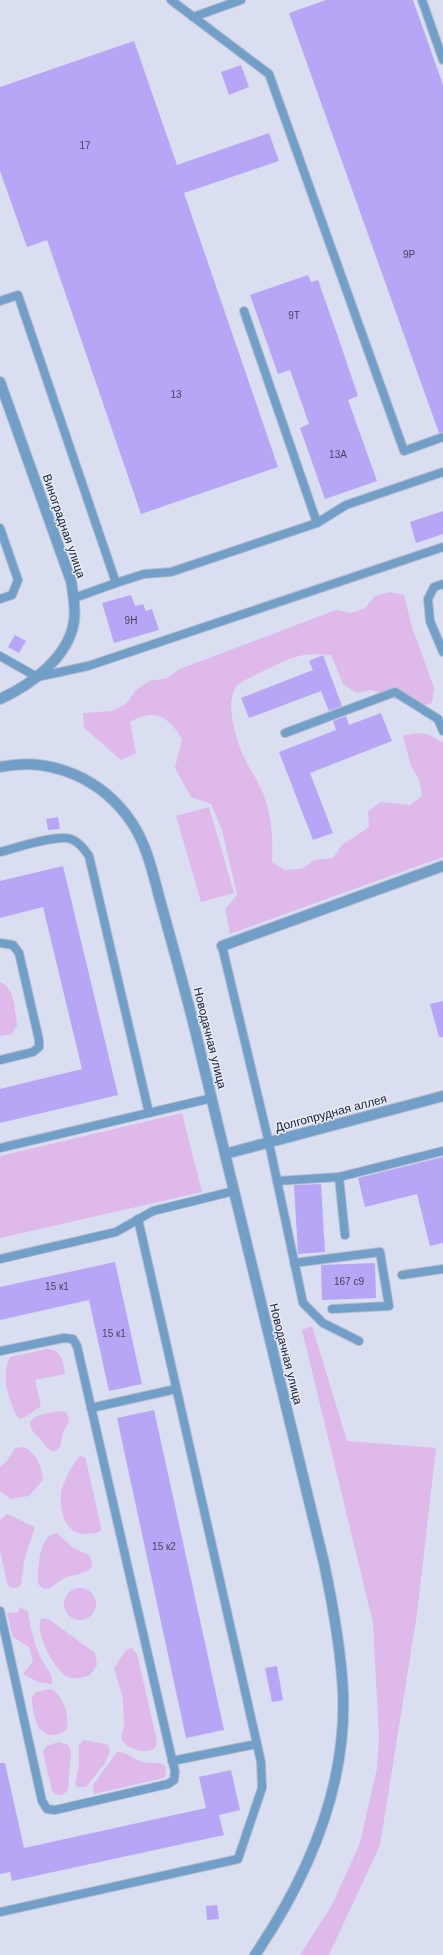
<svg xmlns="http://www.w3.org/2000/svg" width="443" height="1955" font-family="Helvetica,sans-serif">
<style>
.green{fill:#deb9e9}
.building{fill:#b7a6f5}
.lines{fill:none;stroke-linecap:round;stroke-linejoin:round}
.service-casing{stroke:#b8bdcd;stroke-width:10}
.minor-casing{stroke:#b8bdcd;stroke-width:12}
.tertiary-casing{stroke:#b8bdcd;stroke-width:12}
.service{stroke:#719fc7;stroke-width:8}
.minor{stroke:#719fc7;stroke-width:10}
.tertiary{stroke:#719fc7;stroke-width:10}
.labels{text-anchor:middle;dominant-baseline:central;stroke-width:3;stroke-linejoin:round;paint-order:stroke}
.number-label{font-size:10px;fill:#46445c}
.street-label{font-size:12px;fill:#212329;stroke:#e6ecff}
</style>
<rect width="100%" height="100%" fill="#d9dff1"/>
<g class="green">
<path d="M389 592 404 595 411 624 434 688 432 703 415 707 372 690 357 693 343 684 331 655C300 652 293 657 265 670 256 675 245 679 238 685 222 700 238 747 247 763 251 771 257 779 260 787 272 811 273 836 272 862L285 870 301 869 315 860 333 858 342 845 369 827 368 811 381 802 410 805 422 796 419 779 411 766 403 736C421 731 428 733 443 743V857L230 934 225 909 237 895 222 830 211 804 191 797 175 768 182 739C168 716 155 708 130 722L136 753 121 760 84 728 83 713 112 711 127 703 136 690 149 681 165 679 180 669 336 610 351 613 365 608 375 596Z"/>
<path d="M209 807 234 893 201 902 176 816Z"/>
<path d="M0 982C15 987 15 1011 17 1025L12 1034 0 1036Z"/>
<path d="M182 1113 202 1192 0 1238V1156Z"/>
<path d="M312 1326 347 1441 436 1448 417 1614 380 1845 329 1955H300L332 1905 360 1843 377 1768 379 1738 373 1623 302 1330Z"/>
<path d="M47 1349C62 1350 63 1361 65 1374L35 1380 41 1406 25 1417 19 1419C9 1402 0 1375 10 1357Z"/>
<path d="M61 1411 67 1413 69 1422 63 1432 60 1447 54 1452C48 1450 44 1444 40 1439 16 1416 42 1414 61 1411Z"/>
<path d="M24 1447C36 1453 42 1466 43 1480L29 1496 11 1499 0 1491V1467L7 1461 15 1448Z"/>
<path d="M80 1456 85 1457 86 1460 101 1527V1530C97 1534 91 1533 86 1534 65 1536 59 1509 61 1492 63 1483 74 1461 80 1456Z"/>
<path d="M7 1514 35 1527 24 1561 21 1585 16 1588 10 1587 7 1583 0 1550V1520Z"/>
<path d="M57 1533 73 1548 89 1555C102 1575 72 1573 63 1579 55 1583 53 1589 44 1589L38 1584C38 1570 38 1535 57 1533Z"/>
<circle cx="80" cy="1604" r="16"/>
<path d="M19 1607 28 1612C31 1630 35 1648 44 1664 48 1670 54 1676 52 1684L38 1682 23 1674 33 1661 29 1647 13 1637 7 1613 19 1612Z"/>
<path d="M42 1618 50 1620 95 1653 97 1665 90 1675C83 1678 73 1680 66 1676 55 1670 32 1629 42 1618Z"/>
<path d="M131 1648 137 1654 157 1741 155 1748C146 1755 126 1749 121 1739L124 1725 123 1699 114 1668 126 1650Z"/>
<path d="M50 1689C63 1693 70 1717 67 1729 62 1734 58 1735 52 1735 35 1734 34 1714 32 1702V1697L36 1692Z"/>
<path d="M83 1740 105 1744 108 1745 110 1751 105 1763 86 1787H77L75 1784 79 1764V1745Z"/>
<path d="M59 1742 68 1745 71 1751 68 1791 62 1795 55 1794 52 1791 43 1752 46 1746Z"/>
<path d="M117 1752C126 1751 134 1760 143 1762 151 1764 159 1761 165 1766L166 1774 164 1778 94 1794 93 1785Z"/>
</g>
<g class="building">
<path d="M326 0H413L443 85V432L439 433 289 13Z"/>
<path d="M134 41 177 165 269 133 279 161 184 193 278 467 141 514 47 240 27 247 0 171V87Z"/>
<path d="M241 65 249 87 229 95 221 72Z"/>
<path d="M308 275 311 282 318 280 337 334 358 396 348 400 377 481 325 499 300 428 309 424 290 370 278 374 250 295Z"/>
<path d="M443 511V534L416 543 410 522Z"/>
<path d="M131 595 135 606 143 604 146 611 152 609 159 630 114 643 102 603Z"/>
<path d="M15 635 26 641 19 653 8 647Z"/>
<path d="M323 655 342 706 329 711 321 691 249 718 241 698 313 670 309 661Z"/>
<path d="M381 713 392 741 310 773 333 833 313 840 279 752 336 730 333 721 346 716 349 725Z"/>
<path d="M58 817 60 829 48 830 46 819Z"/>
<path d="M63 866 118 1095 0 1123V1089L82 1069 43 907 0 918V881Z"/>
<path d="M443 1001V1037H439L430 1004Z"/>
<path d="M443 1157V1243L430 1246 417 1194 365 1207 358 1178Z"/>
<path d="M321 1184 325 1252 298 1254 294 1185Z"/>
<path d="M115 1262 142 1384 109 1391 89 1300 0 1320V1287Z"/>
<path d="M375 1263 376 1298 322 1300 321 1265Z"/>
<path d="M154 1410 224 1730 186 1738 117 1418Z"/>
<path d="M277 1666 283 1700 272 1702 265 1668Z"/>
<path d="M0 1763H5L24 1848 206 1808 199 1777 231 1770 240 1810 219 1815 224 1835 12 1881 10 1872 0 1874Z"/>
<path d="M217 1905 219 1919 207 1920 206 1906Z"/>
</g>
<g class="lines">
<g class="service-casing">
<g id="service">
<path d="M171 0 269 74 404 451 443 437"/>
<path d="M422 0 443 60"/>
<path d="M193 17 241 0"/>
<path d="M0 301 18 295 116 583 74 598"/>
<path d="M244 311 317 523"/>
<path d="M0 528 18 580 12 595 0 599"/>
<path d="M116 583 144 574 171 572 317 523 346 505 443 472"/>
<path d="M443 584 434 587 428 599 430 621 443 652"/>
<path d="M0 656 37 677 88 666 443 547"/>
<path d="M285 733 395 692 438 719 443 731"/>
<path d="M0 852C16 848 57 834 71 839 79 842 84 849 89 856L149 1113"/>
<path d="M0 943 13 945 19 953 39 1040V1047L33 1052 0 1060"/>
<path d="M222 946 269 1143 303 1303 323 1323 359 1341"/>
<path d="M0 1148 212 1098"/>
<path d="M339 1177 345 1235"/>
<path d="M277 1181 339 1177 443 1151"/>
<path d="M0 1259 116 1232 153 1211 234 1191"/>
<path d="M294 1263 380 1252 389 1306 332 1309"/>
<path d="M402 1275 443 1269"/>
<path d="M0 1351 64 1338 73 1339 77 1346 171 1755 175 1771 174 1780 168 1784 55 1810 47 1809 42 1801 0 1611"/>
<path d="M91 1408 176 1389"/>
<path d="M172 1761 257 1744"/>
<path d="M0 1912 238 1859 262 1788 261 1762 257 1744 138 1219"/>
</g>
</g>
<g class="minor-casing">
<g id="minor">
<path d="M222 946 443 866"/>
<path d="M225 1154 443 1096"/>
</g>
</g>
<g class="tertiary-casing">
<g id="tertiary">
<path d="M0 382 71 581C73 593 76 608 74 621 69 657 31 685 0 699"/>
<path d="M0 767C51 756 103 779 132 823 147 845 153 874 160 900 172 943 184 986 195 1030 239 1207 280 1386 324 1563 333 1606 341 1649 343 1692 347 1789 308 1877 255 1955"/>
</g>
</g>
<use href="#service" class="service"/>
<use href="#minor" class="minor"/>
<use href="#tertiary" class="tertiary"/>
</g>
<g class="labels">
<g class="number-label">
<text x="85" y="145">17</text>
<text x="409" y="254">9Р</text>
<text x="294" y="315">9Т</text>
<text x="176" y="394">13</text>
<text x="338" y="454">13А</text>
<text x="131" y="620">9Н</text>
<text x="349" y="1281">167 с9</text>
<text x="57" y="1286">15 к1</text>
<text x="114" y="1333">15 к1</text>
<text x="164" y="1546">15 к2</text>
</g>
<g class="street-label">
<text transform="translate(64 526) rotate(71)">Виноградная улица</text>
<text transform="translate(210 1038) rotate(76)">Новодачная улица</text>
<text transform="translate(331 1113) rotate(-15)">Долгопрудная аллея</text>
<text transform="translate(286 1354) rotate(76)">Новодачная улица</text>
</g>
</g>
</svg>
